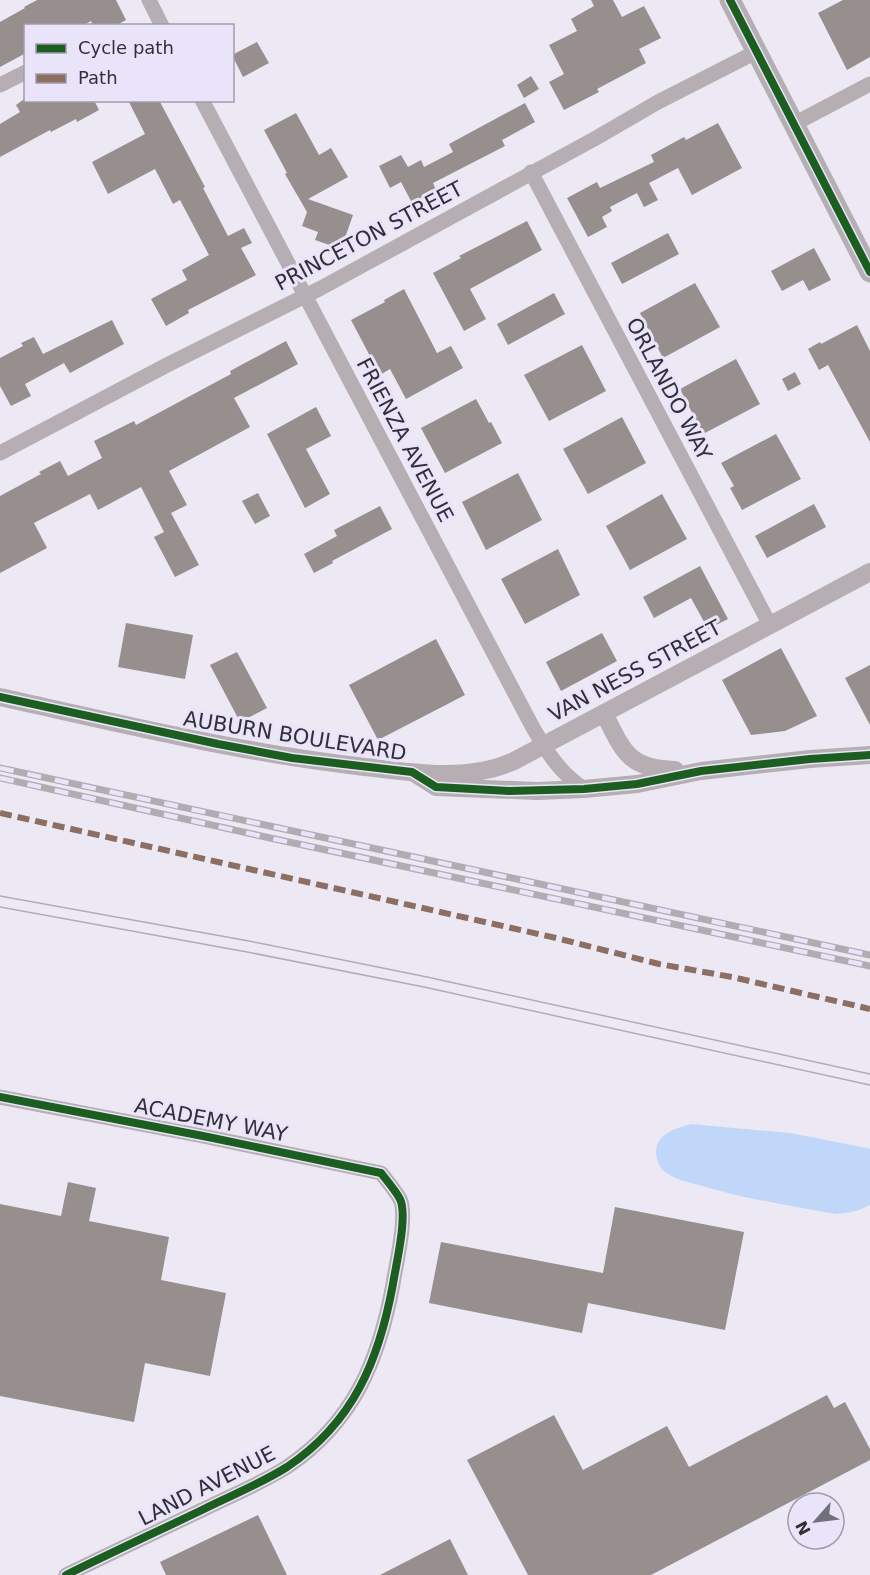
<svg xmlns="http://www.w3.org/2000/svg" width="870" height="1575" font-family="'DejaVu Sans',sans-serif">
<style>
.water{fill:#c1d7f9}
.building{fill:#978e8e}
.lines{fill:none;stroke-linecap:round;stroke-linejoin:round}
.minor{stroke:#b6aeb2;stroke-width:15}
.tertiary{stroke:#b6aeb2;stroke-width:18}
.secondary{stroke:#b5aeb2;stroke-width:21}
.tram{stroke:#b0adb2;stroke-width:1.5}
.rail-casing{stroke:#b0adb2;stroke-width:7}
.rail{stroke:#eae4fa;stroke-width:4.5;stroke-dasharray:14;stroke-linecap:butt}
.quiet{stroke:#8d6e63;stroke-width:6;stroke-dasharray:12 6;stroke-linecap:butt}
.cycleway-casing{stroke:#eae4fa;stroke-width:11}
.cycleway{stroke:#1b5e20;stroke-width:8}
.labels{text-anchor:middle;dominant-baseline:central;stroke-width:6;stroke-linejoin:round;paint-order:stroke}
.street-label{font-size:21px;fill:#312f37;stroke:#eae4fa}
</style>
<rect width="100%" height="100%" fill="#ece9f5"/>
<path class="water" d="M691 1124 790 1133 867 1148 870 1149V1205C859 1211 849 1213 836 1214 791 1206 746 1199 702 1186 689 1182 674 1180 664 1171 658 1166 656 1157 656 1150 658 1133 677 1128 691 1124Z"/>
<g class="building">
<path d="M37 0H116L126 20 115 26H93L91 21 82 26H26V53L0 67V22L25 8 24 7Z"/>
<path d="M591 0H613L622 17 644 6 661 38 639 49 646 63 597 89 599 92 564 110 549 82 564 74 549 45 577 31 571 19 594 6Z"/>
<path d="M843 0H870V57L847 70 818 13Z"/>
<path d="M257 42 269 63 243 77 232 55Z"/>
<path d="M531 76 539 89 524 98 517 85Z"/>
<path d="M23 100H94L99 110 77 122 76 119 51 132 50 130 0 157V124L20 112 16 105Z"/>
<path d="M128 100H159L205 187 203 188 228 236 244 228 252 243 241 248 256 275 188 310 189 313 166 326 151 299 187 280 182 270 209 255 180 200 173 204 155 169 108 194 92 162 145 134Z"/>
<path d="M525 103 535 122 502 140 505 146 433 183 436 190 412 203 401 182 390 188 379 166 401 155 408 167 421 160 424 167 453 152 449 144Z"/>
<path d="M296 113 319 155 331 148 348 177 308 199 353 215 341 249 315 240 318 232 302 226 307 212 285 174 287 173 264 130Z"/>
<path d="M718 123 742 168 692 195 678 168 649 183 658 200 644 207 637 193 610 207 612 211 602 217 607 227 588 237 567 198 597 182 600 188 654 162 651 155 684 137 686 140Z"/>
<path d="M527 221 542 250 470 289 486 319 464 331 433 273 461 258 459 256Z"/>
<path d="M668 233 679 254 622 284 611 263Z"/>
<path d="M814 248 831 280 809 291 803 280 782 291 771 271Z"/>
<path d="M695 283 720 327 663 358 640 313Z"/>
<path d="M404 289 437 353 451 346 463 368 406 399 390 369 380 375 351 320 385 302 384 300Z"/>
<path d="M554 293 565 314 508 345 497 324Z"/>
<path d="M112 320 124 344 70 373 64 363 25 384 31 396 11 406 0 386V358L23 346 21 343 34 337 43 354Z"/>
<path d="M857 325 870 351V442L828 365 819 370 808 349 820 342 821 344Z"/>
<path d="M286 341 298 364 234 398 250 427 169 471 187 505 171 513 199 565 175 577 154 537 164 532 141 487 98 510 90 494 34 523 47 548 0 573V496L41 474 39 472 60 461 68 476 102 458 94 441 134 421 136 425 231 374 230 371Z"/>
<path d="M582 345 606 391 549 421 524 375Z"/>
<path d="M736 359 760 404 703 434 680 389Z"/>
<path d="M795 372 801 384 788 391 782 379Z"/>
<path d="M476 399 489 423 491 422 502 443 445 473 421 428Z"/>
<path d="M316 407 331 436 306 449 330 494 305 508 267 434Z"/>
<path d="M622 417 646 463 588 494 563 449Z"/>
<path d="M776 434 801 479 742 510 730 488 734 486 721 463Z"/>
<path d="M518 473 542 520 486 550 462 502Z"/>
<path d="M258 493 270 516 255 524 242 501Z"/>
<path d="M662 494 687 539 630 570 606 526Z"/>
<path d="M814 504 826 527 767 558 755 536Z"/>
<path d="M380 506 392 529 332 561 333 563 314 573 304 554 337 536 334 530Z"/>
<path d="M558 549 580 595 525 624 501 579Z"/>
<path d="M700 566 728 619 708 629 691 598 654 618 643 597Z"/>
<path d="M126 623 193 635 185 679 118 667Z"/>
<path d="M602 633 617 661 561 691 546 662Z"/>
<path d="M436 639 465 695 378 740 349 685Z"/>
<path d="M781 648 817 716 785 731 751 735 722 680Z"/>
<path d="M237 652 267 708 240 722 210 665Z"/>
<path d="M870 665V725L845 678Z"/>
<path d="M68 1182 96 1188 89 1221 169 1237 161 1280 226 1293 210 1376 145 1363 134 1422 0 1396V1204L61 1216Z"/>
<path d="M615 1207 744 1232 725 1330 588 1303 582 1333 429 1303 441 1242 603 1273Z"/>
<path d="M827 1395 834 1408 845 1402 870 1449V1460L651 1575H528L467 1460 554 1415 583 1470 667 1426 689 1467Z"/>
<path d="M258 1515 287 1575H166L160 1562Z"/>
<path d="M450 1539 468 1575H380Z"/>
</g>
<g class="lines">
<g class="minor">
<path d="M149 0 162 26"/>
<path d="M0 85 26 72"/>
<path d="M202 100 532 726C547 752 559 772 584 789"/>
<path d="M794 124 870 84"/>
<path d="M531 172 770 625"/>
<path d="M0 453 167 365 321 288 596 138 658 102 756 52"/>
<path d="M0 1097 203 1136 381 1173C387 1181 395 1190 400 1199 408 1216 396 1264 393 1284 379 1360 354 1422 287 1467 260 1484 230 1496 202 1510 156 1532 111 1553 66 1575"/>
</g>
<g class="tertiary">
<path d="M0 697C118 723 237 752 357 766 409 772 465 783 514 761L870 572"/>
<path d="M604 713C623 751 628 769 675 770"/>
<path d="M414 773 436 787 537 791 584 789 637 784 701 771 810 759 870 755"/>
</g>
<path class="secondary" d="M730 0 870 272"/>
<g class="tram">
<path d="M0 896 249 941 427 977 870 1074"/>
<path d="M0 907 247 952 424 987 870 1085"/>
</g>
<g class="rail-casing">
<g id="rail">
<path d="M0 768 870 955"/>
<path d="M0 778 270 838 870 966"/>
</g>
</g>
<use href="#rail" class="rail"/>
<path class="quiet" d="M0 813 556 938 659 964 732 977 870 1009"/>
<g class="cycleway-casing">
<g id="cycleway">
<path d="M730 0 870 272"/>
<path d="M0 697 218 744 292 758 412 772 436 787 509 791 584 789 637 784 701 771 810 759 870 755"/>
<path d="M0 1097 203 1136 381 1173C387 1181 395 1190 400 1199 408 1216 396 1264 393 1284 379 1360 354 1422 287 1467 260 1484 230 1496 202 1510 156 1532 111 1553 66 1575"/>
</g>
</g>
<use href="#cycleway" class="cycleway"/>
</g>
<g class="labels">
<g class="street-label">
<text transform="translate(369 236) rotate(-28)">PRINCETON STREET</text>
<text transform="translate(669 389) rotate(62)">ORLANDO WAY</text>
<text transform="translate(405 440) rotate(62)">FRIENZA AVENUE</text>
<text transform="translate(635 671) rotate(-28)">VAN NESS STREET</text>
<text transform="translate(295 736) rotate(9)">AUBURN BOULEVARD</text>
<text transform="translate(211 1120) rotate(11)">ACADEMY WAY</text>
<text transform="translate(207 1486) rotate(-27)">LAND AVENUE</text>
</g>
</g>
<rect x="24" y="24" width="210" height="78" fill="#eae4fa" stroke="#a09cac" stroke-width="1.5"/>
<rect x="36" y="44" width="30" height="9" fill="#1b5e20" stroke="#a09cac" stroke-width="1.5"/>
<text x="78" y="54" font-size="18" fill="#312f37">Cycle path</text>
<rect x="36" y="74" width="30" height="9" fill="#8d6e63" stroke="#a09cac" stroke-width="1.5"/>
<text x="78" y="84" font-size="18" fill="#312f37">Path</text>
<g transform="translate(816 1521) rotate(242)"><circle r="28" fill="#eae4fa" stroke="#a09cac" stroke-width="1.5"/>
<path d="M0-4.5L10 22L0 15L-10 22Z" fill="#72707a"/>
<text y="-9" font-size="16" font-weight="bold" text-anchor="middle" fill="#312f37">N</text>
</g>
</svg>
